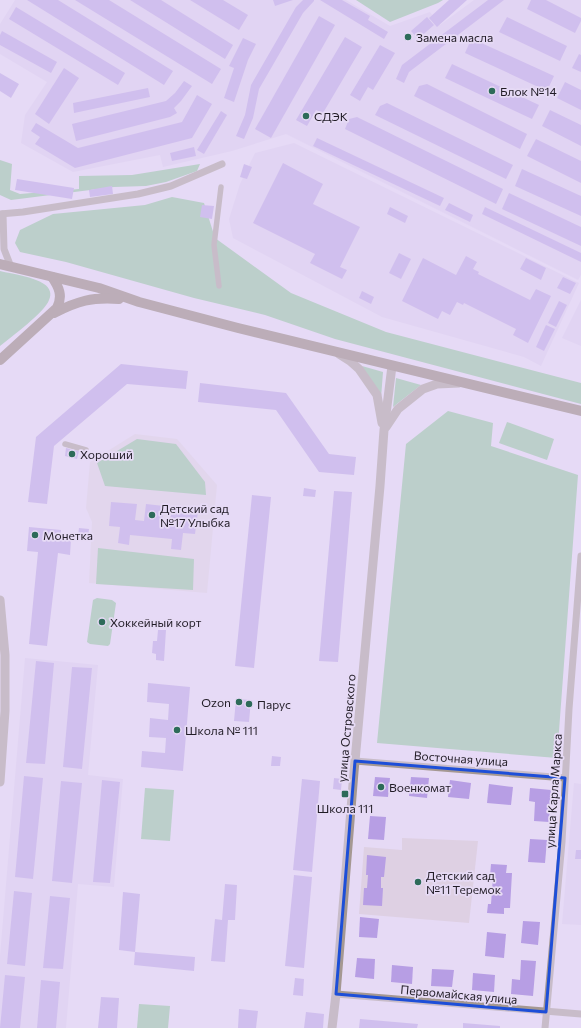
<svg xmlns="http://www.w3.org/2000/svg" width="581" height="1028" font-family="Commissioner,sans-serif">
<style>
.built{fill:#dcccef}
.education{fill:#ded0e3}
.green{fill:#8ac098}
.building{fill:#b79ee4}
.lines{fill:none;stroke-linecap:round;stroke-linejoin:round}
.pedestrian{stroke:#a59892;stroke-width:5.5}
.minor{stroke:#a59892;stroke-width:7}
.tertiary{stroke:#a59892;stroke-width:9}
.secondary{stroke:#89766d;stroke-width:10}
.marked{fill:none;stroke:#1d4ed8;stroke-width:3;stroke-linejoin:round}
.poi-dot{fill:#2d6b59;stroke:#e6daf5;stroke-width:1.5}
.labels{text-anchor:middle;dominant-baseline:central;stroke-width:3.5;stroke-linejoin:round;paint-order:stroke}
.poi-label{font-size:12px;fill:#211c26;stroke:#e6daf5;text-anchor:start}
.street-label{font-size:12px;fill:#211c26;stroke:#e6daf5}
</style>
<rect width="100%" height="100%" fill="#e6daf5"/>
<g class="built">
<path d="M15 0H346L390 26 430 12 440 25 474 0H581V275L578 280 286 134 232 151 163 167 160 155 73 172 21 143 25 115 47 82 0 54V24Z"/>
<path d="M294 143 579 283 541 366 524 357 382 317 233 238 229 219 240 184 255 153Z"/>
<path d="M581 300V346L562 338Z"/>
<path d="M25 658 98 665 88 775 123 779 114 887 78 884 66 1028H0V956Z"/>
<path d="M574 783 581 784V925L562 924Z"/>
</g>
<g class="education">
<path d="M135 434 177 439 217 485 207 593 89 583 92 522 86 508 90 462Z"/>
<path d="M402 838 478 841 469 923 359 914 364 847 402 850Z"/>
</g>
<g class="green">
<path d="M356 0H443L438 3 390 22Z"/>
<path d="M0 160 12 164 10 190 20 194 79 189V176L132 175 200 164 197 171 166 182 146 186 114 187 11 200 0 195Z"/>
<path d="M172 197 204 203 215 238 291 293 386 332 581 383V404L335 339 265 315 194 298 66 262 20 252 15 243 20 230 53 214 145 205Z"/>
<path d="M0 271C13 274 34 277 44 284 50 288 52 294 49 300 45 312 11 337 0 346Z"/>
<path d="M362 366 383 372 381 398Z"/>
<path d="M396 378 421 385 393 407Z"/>
<path d="M448 411 493 423 491 446 578 475 557 758 377 743 406 444Z"/>
<path d="M507 422 554 439 547 460 499 443Z"/>
<path d="M137 439 176 444 205 482 206 495 105 486 97 463Z"/>
<path d="M98 548 194 559 193 590 96 584Z"/>
<path d="M97 598 112 600 116 603 110 644 108 646 90 644 87 642 93 600Z"/>
<path d="M145 788 174 790 170 841 141 839Z"/>
<path d="M139 1004 170 1006 168 1028H137Z"/>
</g>
<g class="building">
<path d="M27 0H58L173 71 164 85Z"/>
<path d="M75 0H109L221 69 212 84Z"/>
<path d="M130 0H161L233 45 225 59Z"/>
<path d="M190 0H223L248 15 239 30Z"/>
<path d="M273 0H293L275 6Z"/>
<path d="M303 0H314V1L303 13 259 89 253 118 244 139 236 136 245 115 251 85 296 7Z"/>
<path d="M320 0H342L370 16 368 20 388 32 384 39Z"/>
<path d="M449 0H467L437 27 429 18Z"/>
<path d="M488 0H504L409 72 404 83 396 79 402 65Z"/>
<path d="M531 0H546L581 18V21L575 33 527 9Z"/>
<path d="M16 7 125 73 118 85 9 19Z"/>
<path d="M319 16 335 25 271 138 255 129Z"/>
<path d="M427 17 434 25 418 39 411 31Z"/>
<path d="M507 17 567 46 560 61 499 32Z"/>
<path d="M2 31 57 62 51 73 0 45V35Z"/>
<path d="M345 37 362 47 323 113 316 110 307 126 296 120Z"/>
<path d="M243 38 256 44 248 60 234 102 224 98 234 68 229 66Z"/>
<path d="M477 41 554 76 547 91 465 53 469 44Z"/>
<path d="M380 45 395 53 373 90 368 87 360 101 350 95Z"/>
<path d="M579 54 581 55V72L572 68Z"/>
<path d="M452 64 539 105 532 119 445 78Z"/>
<path d="M64 68 79 78 49 124 35 114Z"/>
<path d="M0 73 19 84 11 98 0 91Z"/>
<path d="M184 81 192 86 181 101 174 108 177 113 170 117 76 141 72 124 166 101 175 93Z"/>
<path d="M565 82 581 90V110L557 98Z"/>
<path d="M427 84 527 134 520 149 414 96 419 86Z"/>
<path d="M148 88 150 97 74 113 73 103Z"/>
<path d="M197 95 212 104 192 138 75 168 35 144 40 137 31 131 36 123 78 148 182 122Z"/>
<path d="M387 103 513 165 506 179 375 115 380 106Z"/>
<path d="M550 110 581 125V146L542 126Z"/>
<path d="M221 111 227 115 204 154 197 150Z"/>
<path d="M357 117 503 189 496 204 345 129 349 119Z"/>
<path d="M317 138 444 198 440 206 313 146Z"/>
<path d="M536 139 581 161V183L527 156Z"/>
<path d="M194 147 196 156 172 161 170 153Z"/>
<path d="M283 163 323 184 313 204 360 227 340 267 347 270 342 279 310 263 315 254 253 223Z"/>
<path d="M244 164 252 167 247 179 240 177Z"/>
<path d="M522 169 581 196V216L515 186Z"/>
<path d="M17 179 74 188 72 199 15 190Z"/>
<path d="M112 186 113 194 90 197 89 190Z"/>
<path d="M509 193 581 227V246L502 209Z"/>
<path d="M449 203 473 215 470 222 445 210Z"/>
<path d="M202 205 214 206 212 219 200 217Z"/>
<path d="M390 207 408 216 405 223 387 214Z"/>
<path d="M485 207 581 253V262L482 214Z"/>
<path d="M399 253 411 259 401 279 389 273Z"/>
<path d="M466 256 477 262 473 269 479 272 478 274 530 300 536 289 551 296 528 343 513 335 516 329 464 303 463 305 457 302 450 315 442 311 438 319 402 301 423 258 456 275Z"/>
<path d="M526 258 546 268 541 280 520 269Z"/>
<path d="M563 277 576 283 570 294 557 288Z"/>
<path d="M362 291 374 297 371 304 359 298Z"/>
<path d="M559 301 567 305 556 327 548 323Z"/>
<path d="M546 325 555 329 544 351 536 347Z"/>
<path d="M121 364 188 371 186 389 127 384 54 446 47 504 28 502 36 437Z"/>
<path d="M200 383 286 393 329 454 356 457 354 475 319 472 276 410 198 402Z"/>
<path d="M66 448 79 451 77 459 65 456Z"/>
<path d="M304 488 316 490 315 497 303 496Z"/>
<path d="M334 491 352 492 338 662 319 661Z"/>
<path d="M252 495 271 497 254 668 235 666Z"/>
<path d="M111 502 137 504 135 520 144 521 146 504 164 506 162 522 170 523 171 508 198 511 195 534 183 533 181 550 171 549 172 539 130 535 129 545 118 543 120 527 109 526Z"/>
<path d="M29 527 61 530 60 538 71 539 70 555 58 553 47 646 29 644 38 552 27 551Z"/>
<path d="M79 528 89 529 88 537 78 536Z"/>
<path d="M158 630H166L164 661 156 660V654L152 653 153 641H157Z"/>
<path d="M36 661 54 663 45 764 26 763Z"/>
<path d="M72 667 92 668 82 769 63 767Z"/>
<path d="M148 683 190 687 183 771 141 767 142 751 165 753 166 738 149 737 150 718 168 720 169 704 147 702Z"/>
<path d="M236 699 251 700 249 722 234 721Z"/>
<path d="M272 756 281 757 280 766H271Z"/>
<path d="M24 776 43 778 33 879 15 877Z"/>
<path d="M375 777 390 778 388 797 373 796Z"/>
<path d="M411 777 429 778 427 798 409 796Z"/>
<path d="M334 778 342 779 341 790 333 789Z"/>
<path d="M302 779 320 781 312 872 293 870Z"/>
<path d="M102 780 120 782 110 883 93 882Z"/>
<path d="M450 780 471 783 469 799 448 797Z"/>
<path d="M61 781 82 783 72 883 52 881Z"/>
<path d="M489 784 513 787 511 805 487 803Z"/>
<path d="M530 788 551 790 549 822 534 821 535 802 529 801Z"/>
<path d="M370 816 386 817 384 840 368 839Z"/>
<path d="M530 839 547 840 545 863 528 862Z"/>
<path d="M576 850H581V859H575Z"/>
<path d="M367 855 386 857 384 877H381V888H383L382 906 363 905 364 888H367L368 875H366Z"/>
<path d="M491 864 507 865 506 873H512L510 908H504V914L487 913 488 904H491L493 877 490 876Z"/>
<path d="M294 875 312 877 304 968 285 966Z"/>
<path d="M225 884 237 885 235 920H228L225 962 211 961 215 919 222 920Z"/>
<path d="M14 891 32 893 25 966 7 964Z"/>
<path d="M123 892 140 894 135 952 119 950Z"/>
<path d="M50 896 70 898 63 969 43 968Z"/>
<path d="M360 917 379 919 377 938 359 937Z"/>
<path d="M523 921 540 922 538 945 521 943Z"/>
<path d="M487 932 506 934 504 958 485 956Z"/>
<path d="M135 952 195 957 194 971 134 965Z"/>
<path d="M357 958 375 959 374 979 355 977Z"/>
<path d="M521 960 536 961 533 996 511 994 512 979 520 980Z"/>
<path d="M392 965 413 967 412 984 391 982Z"/>
<path d="M432 969 454 970 452 987 431 986Z"/>
<path d="M473 973 495 975 494 992 472 990Z"/>
<path d="M5 975 25 977 20 1028H0Z"/>
<path d="M295 978 304 979 303 996 293 995Z"/>
<path d="M41 980 60 982 56 1028H37Z"/>
<path d="M101 997 119 998 117 1028H98Z"/>
<path d="M239 1009 258 1011 256 1028H238Z"/>
<path d="M306 1012 324 1014 323 1028H304Z"/>
<path d="M360 1019 418 1024 417 1028H359Z"/>
<path d="M463 1023 500 1026V1028H463Z"/>
</g>
<g class="lines">
<g class="pedestrian">
<path d="M219 286 214 245 221 187"/>
<path d="M65 444 86 450"/>
</g>
<g class="minor">
<path d="M0 214 23 212 138 194 171 186 222 164"/>
<path d="M3 214 4 249 11 267"/>
<path d="M355 761 565 778"/>
<path d="M336 994 581 1014"/>
<path d="M545 1028 562 842 569 709 581 556"/>
</g>
<g class="tertiary">
<path d="M339 354 350 361 359 369 377 395 382 423"/>
<path d="M386 427 398 409 423 389 437 384 459 383"/>
<path d="M0 600 5 655V711L0 782"/>
<path d="M332 1028 336 994 354 772 380 486 384 430 392 366"/>
</g>
<g class="secondary">
<path d="M0 264 99 288 139 302 238 328 581 411"/>
<path d="M54 313C78 301 91 297 119 299"/>
<path d="M0 360 57 308C63 296 59 287 52 277"/>
</g>
</g>
<path d="M0 0H581V1028H0ZM355 761 565 778 546 1012 336 994Z" fill="#e6daf5" fill-opacity=".55" fill-rule="evenodd"/>
<path class="marked" d="M355 761 565 778 546 1012 336 994Z"/>
<g class="poi-dot">
<circle cx="408" cy="37" r="4"/>
<circle cx="492" cy="91" r="4"/>
<circle cx="306" cy="116" r="4"/>
<circle cx="72" cy="454" r="4"/>
<circle cx="152" cy="515" r="4"/>
<circle cx="35" cy="535" r="4"/>
<circle cx="102" cy="622" r="4"/>
<circle cx="239" cy="702" r="4"/>
<circle cx="249" cy="704" r="4"/>
<circle cx="177" cy="730" r="4"/>
<circle cx="381" cy="787" r="4"/>
<rect x="341" y="790" width="8" height="8" rx="2"/>
<circle cx="418" cy="882" r="4"/>
</g>
<g class="labels">
<g class="poi-label">
<text x="416" y="37">Замена масла</text>
<text x="500" y="91">Блок №14</text>
<text x="314" y="116">СДЭК</text>
<text x="80" y="454">Хороший</text>
<text x="160" y="508">Детский сад<tspan x="160" dy="14">№17 Улыбка</tspan></text>
<text x="43" y="535">Монетка</text>
<text x="110" y="622">Хоккейный корт</text>
<text x="231" y="702" text-anchor="end">Ozon</text>
<text x="257" y="704">Парус</text>
<text x="185" y="730">Школа № 111</text>
<text x="389" y="787">Военкомат</text>
<text x="345" y="808" text-anchor="middle">Школа 111</text>
<text x="426" y="875">Детский сад<tspan x="426" dy="14">№11 Теремок</tspan></text>
</g>
<g class="street-label">
<text transform="translate(346 728) rotate(-85)">улица Островского</text>
<text transform="translate(461 758) rotate(4)">Восточная улица</text>
<text transform="translate(553 791) rotate(-86)">улица Карла Маркса</text>
<text transform="translate(459 994) rotate(5)">Первомайская улица</text>
</g>
</g>
</svg>
